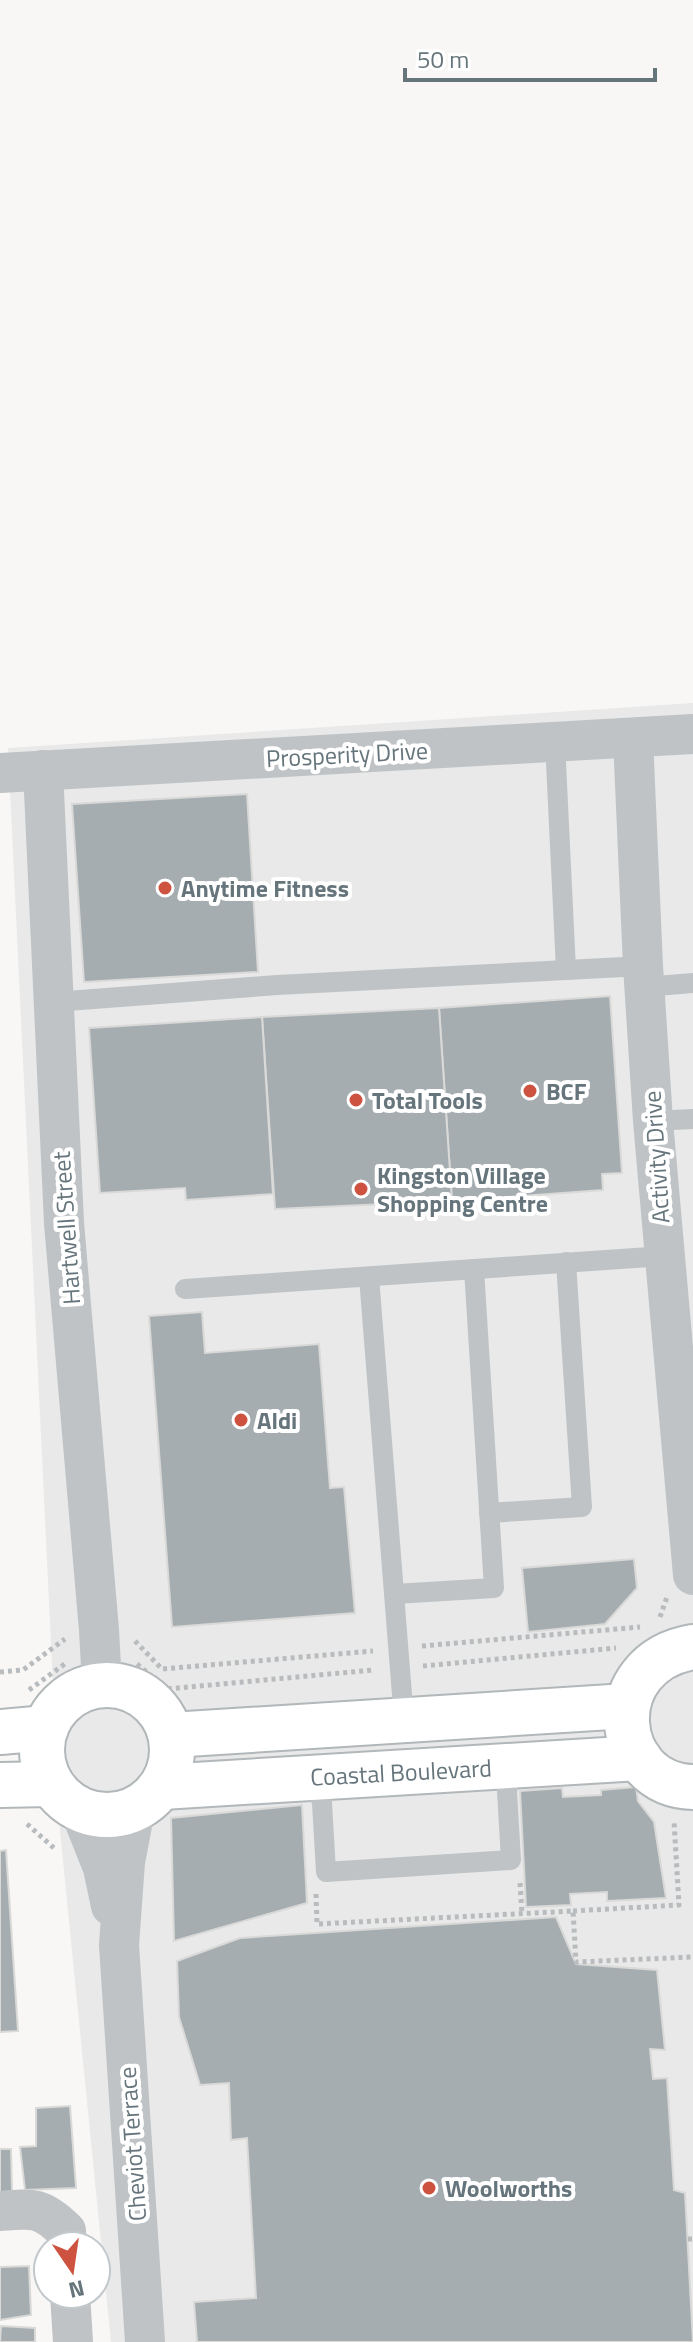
<svg xmlns="http://www.w3.org/2000/svg" width="693" height="2342" font-family="'Titillium Web',sans-serif">
<style>
.built{fill:#e8e9e8}
.building{fill:#a5adb1;stroke:#d9d9d8;stroke-width:2}
.lines{fill:none;stroke-linecap:round;stroke-linejoin:round}
.secondary-casing{stroke:#b2b7ba;stroke-width:48}
.path{stroke:#b9bcbe;stroke-width:5;stroke-dasharray:4 4;stroke-linecap:butt}
.lane{stroke:#bfc3c6;stroke-width:20}
.street{stroke:#bfc3c6;stroke-width:40}
.secondary{stroke:#fff;stroke-width:44}
.poi-dot{fill:#cd5340;stroke:#fff;stroke-width:3}
.labels{text-anchor:middle;dominant-baseline:central;stroke-width:8;stroke-linejoin:round;paint-order:stroke}
.street-label{font-size:24px;fill:#66757c;stroke:#fff}
.poi-label{font-size:24px;font-weight:bold;fill:#66757c;stroke:#fff;text-anchor:start}
</style>
<rect width="100%" height="100%" fill="#f8f7f5"/>
<path class="built" d="M693 703V2342H111L60 1831 8 748Z"/>
<g class="building">
<path d="M247 794 258 972 84 982 72 804Z"/>
<path d="M610 996 622 1173 602 1174 603 1190 452 1201 439 1008Z"/>
<path d="M439 1008 452 1201 275 1209 262 1017Z"/>
<path d="M262 1017 273 1194 186 1200 185 1188 100 1193 89 1028Z"/>
<path d="M202 1312 205 1353 319 1344 330 1488 344 1487 355 1613 172 1627 149 1316Z"/>
<path d="M634 1559 637 1588 605 1624 528 1632 522 1568Z"/>
<path d="M636 1787 638 1801 654 1822 666 1898 607 1901V1892L570 1894 571 1905 526 1907 520 1791 562 1788 563 1797 601 1795V1790Z"/>
<path d="M302 1805 307 1903 174 1941 171 1818Z"/>
<path d="M6 1850 18 2031 0 2032V1851Z"/>
<path d="M556 1917 576 1964 657 1970 665 2050 650 2049 653 2079 667 2078 674 2190 685 2193 693 2342H197L194 2302 256 2298 247 2138 231 2140 229 2083 200 2085 179 2017 177 1961 240 1938Z"/>
<path d="M70 2106 76 2188 25 2190 20 2147 36 2146V2108Z"/>
<path d="M0 2149H11L12 2191 0 2193Z"/>
<path d="M29 2266 31 2315 0 2320V2267Z"/>
<path d="M1 2326 35 2328V2342H0Z"/>
</g>
<g class="lines">
<g class="secondary-casing">
<g id="secondary">
<path d="M693 1647C599 1663 611 1785 693 1787"/>
<circle cx="107" cy="1750" r="65"/>
<path d="M0 1732 46 1728"/>
<path d="M171 1735 627 1706"/>
<path d="M0 1785 51 1784"/>
<path d="M162 1787 639 1758"/>
</g>
</g>
<g class="path">
<path d="M660 1617 667 1597"/>
<path d="M135 1641 162 1669 373 1651"/>
<path d="M422 1646 640 1627"/>
<path d="M137 1664 167 1689 373 1670"/>
<path d="M423 1666 616 1648"/>
<path d="M0 1672 23 1670 65 1639"/>
<path d="M29 1690 66 1663"/>
<path d="M27 1824 55 1849"/>
<path d="M520 1883 522 1914"/>
<path d="M316 1894 317 1924 573 1911 576 1962 693 1957"/>
<path d="M573 1911 679 1905 674 1821"/>
<path d="M688 2239H693"/>
</g>
<g class="lane">
<path d="M555 742 566 970"/>
<path d="M644 987 693 983"/>
<path d="M54 1002 277 985 643 966"/>
<path d="M653 1121 693 1119"/>
<path d="M369 1277 404 1720"/>
<path d="M185 1289 664 1256"/>
<path d="M489 1513 582 1507 566 1262"/>
<path d="M394 1594 494 1588 474 1269"/>
<path d="M314 1777 322 1803 326 1872 511 1860 507 1791 513 1765"/>
</g>
<g class="street">
<path d="M633 738 643 966 653 1121 693 1575"/>
<path d="M43 770 64 1223 99 1630 102 1685"/>
<path d="M0 773 693 734"/>
<path d="M135 1809 125 1862 119 1945 145 2342"/>
<path d="M80 1810 103 1868 111 1906"/>
<path d="M0 2211C33 2208 42 2207 66 2231L67 2246"/>
<path d="M70 2294 73 2342"/>
</g>
<use href="#secondary" class="secondary"/>
</g>
<g class="poi-dot">
<circle cx="165" cy="888" r="8"/>
<circle cx="530" cy="1091" r="8"/>
<circle cx="356" cy="1100" r="8"/>
<circle cx="361" cy="1189" r="8"/>
<circle cx="241" cy="1420" r="8"/>
<circle cx="429" cy="2188" r="8"/>
</g>
<g class="labels">
<g class="street-label">
<text transform="translate(347 754) rotate(-3)">Prosperity Drive</text>
<text transform="translate(656 1157) rotate(-94)">Activity Drive</text>
<text transform="translate(66 1228) rotate(-94)">Hartwell Street</text>
<text transform="translate(401 1772) rotate(-3)">Coastal Boulevard</text>
<text transform="translate(132 2144) rotate(-94)">Cheviot Terrace</text>
</g>
<g class="poi-label">
<text x="181" y="888">Anytime Fitness</text>
<text x="546" y="1091">BCF</text>
<text x="372" y="1100">Total Tools</text>
<text x="377" y="1175">Kingston Village<tspan x="377" dy="28">Shopping Centre</tspan></text>
<text x="257" y="1420">Aldi</text>
<text x="445" y="2188">Woolworths</text>
</g>
</g>
<g transform="translate(72 2270) rotate(167)"><circle r="38" fill="#ffffff" stroke="#c2c8cb" stroke-width="2"/>
<path d="M0-6L14 30L0 20L-14 30Z" fill="#cd5340"/>
<text y="-12" font-size="22" font-weight="bold" text-anchor="middle" fill="#66757c">N</text>
</g>
<path d="M405 68v12h250v-12" fill="none" stroke="#66757c" stroke-width="4"/>
<text x="417" y="68" font-size="24" fill="#66757c" stroke="#ffffff" stroke-width="6" paint-order="stroke">50 m</text>
</svg>
